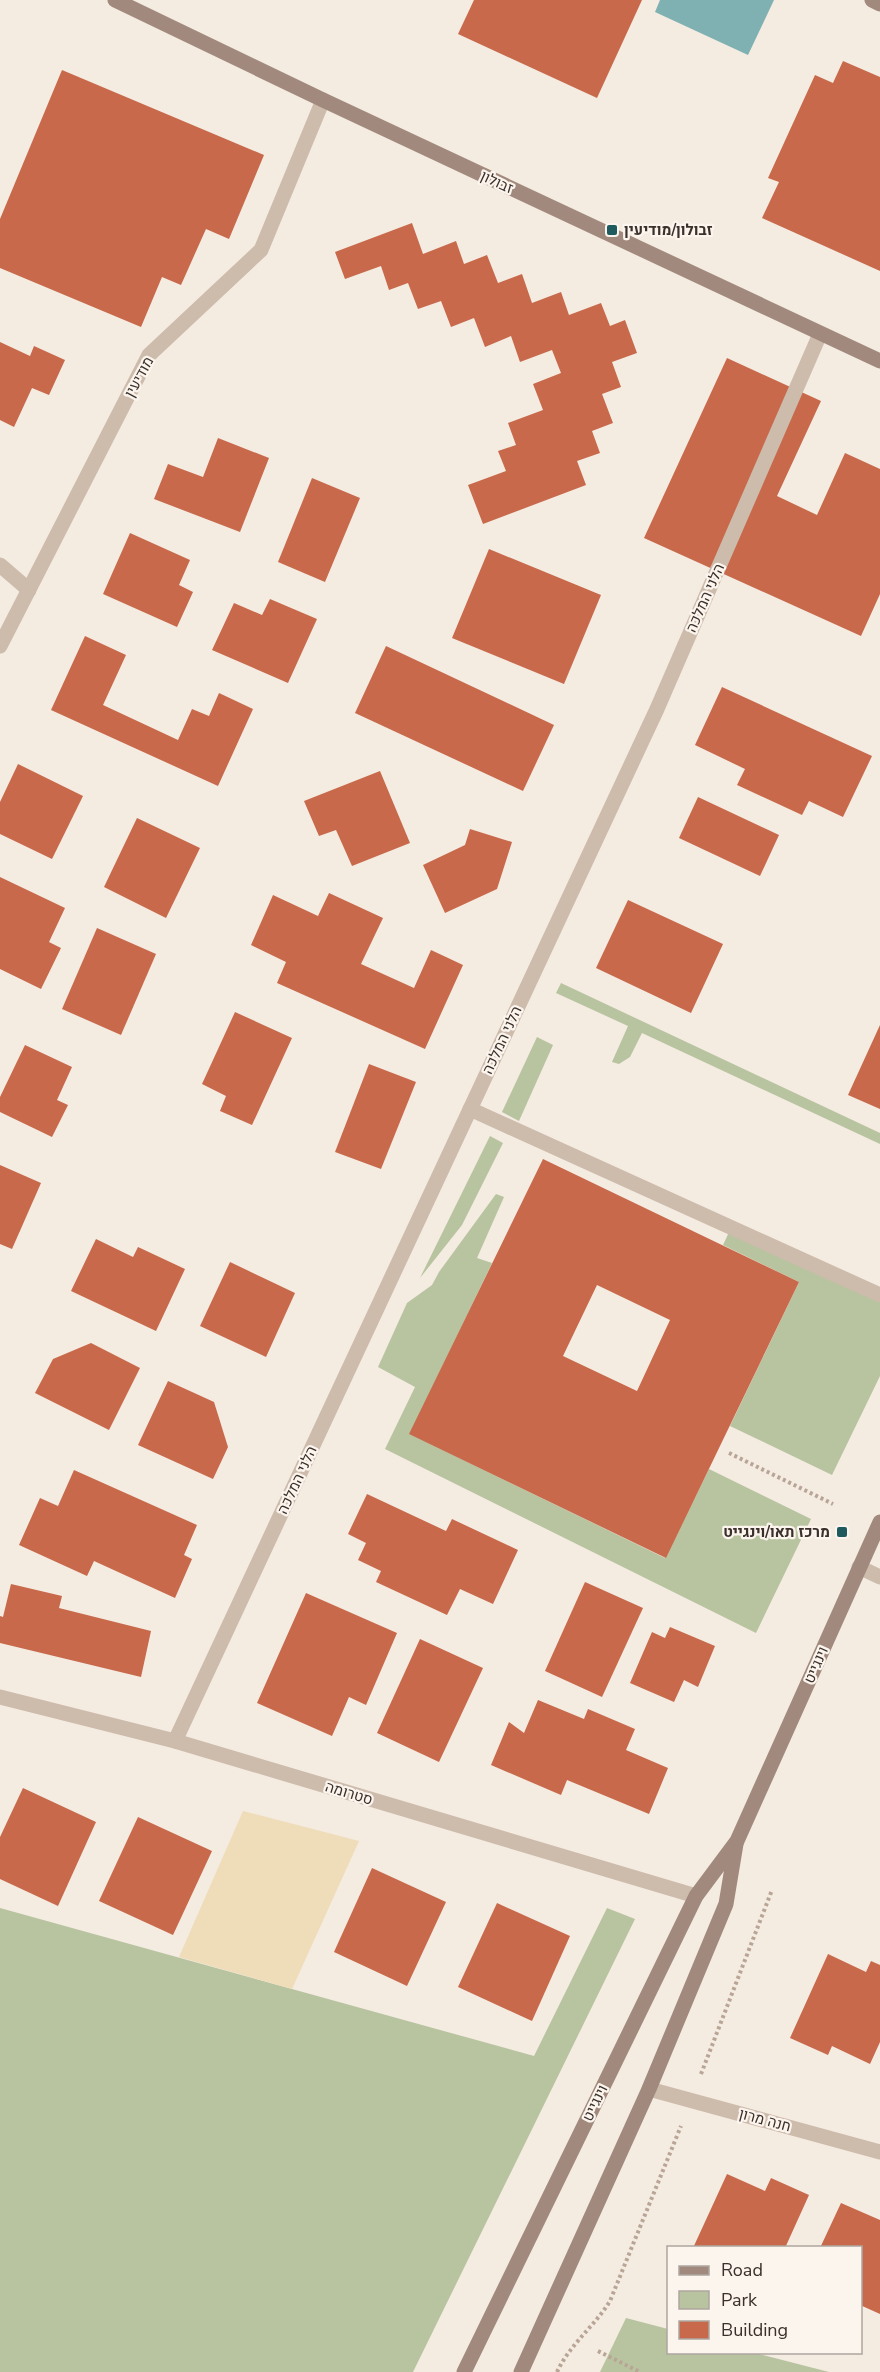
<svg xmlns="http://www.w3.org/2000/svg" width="880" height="2372" font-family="'Nunito Sans',Heebo,sans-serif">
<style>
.green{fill:#b8c4a0}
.sand{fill:#efdcb8}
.water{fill:#7fb0b2}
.building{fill:#c8694b;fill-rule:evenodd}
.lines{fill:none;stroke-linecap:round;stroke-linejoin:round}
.path{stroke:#b9a596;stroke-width:4;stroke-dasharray:3 3;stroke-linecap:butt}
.lane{stroke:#cdbbac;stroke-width:15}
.street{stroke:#cdbbac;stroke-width:15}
.secondary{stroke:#a18a7d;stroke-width:15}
.poi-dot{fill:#1f5a5e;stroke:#fbf5ee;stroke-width:2}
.labels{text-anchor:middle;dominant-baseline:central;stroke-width:4.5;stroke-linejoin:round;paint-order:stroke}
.street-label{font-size:15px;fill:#3b302b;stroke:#fbf5ee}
.poi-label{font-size:15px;font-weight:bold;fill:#3b302b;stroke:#fbf5ee;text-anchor:start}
</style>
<rect width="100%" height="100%" fill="#f4ebe1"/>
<g class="green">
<path d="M561 983 880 1133V1144L642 1033 630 1057 619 1064 612 1062 628 1026 556 993Z"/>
<path d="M537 1037 553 1045 519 1121 502 1112Z"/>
<path d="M490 1136 503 1143 462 1225 420 1278Z"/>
<path d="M496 1194 504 1197 477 1258 492 1263 410 1434 665 1558 709 1469 811 1519 756 1633 385 1449 415 1387 378 1367 407 1303 432 1285 439 1272Z"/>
<path d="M730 1230 880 1302V1376L832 1475 730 1426 799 1282 723 1245Z"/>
<path d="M0 1908 534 2056 607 1908 635 1919 413 2372H0Z"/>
<path d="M626 2318 668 2329V2352L755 2353 829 2372H600Z"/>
</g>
<path class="sand" d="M243 1811 359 1841 292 1989 179 1957Z"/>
<path class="water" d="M660 0H774L748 55 655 12Z"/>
<g class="building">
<path d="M474 0H642L597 98 458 34Z"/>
<path d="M843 61 880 77V271L762 218 779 182 768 178 815 75 833 83Z"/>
<path d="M62 70 264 155 229 239 206 229 181 285 162 277 141 327 0 268V219Z"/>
<path d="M412 223 423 254 456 241 464 264 487 255 498 283 522 274 532 303 561 292 569 315 601 303 610 326 625 320 637 353 612 362 621 387 602 394 613 423 592 431 600 453 577 461 586 485 483 524 468 485 506 471 498 451 516 445 508 423 543 410 533 384 561 373 552 350 520 362 511 336 485 347 474 318 451 327 441 301 418 309 408 283 389 290 381 266 345 279 335 252Z"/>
<path d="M0 342 30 356 34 346 65 360 49 395 32 388 14 427 0 420Z"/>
<path d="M727 358 821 401 777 496 817 515 845 453 880 469V594L861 636 644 538Z"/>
<path d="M218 438 269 458 240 532 154 499 168 464 203 477Z"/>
<path d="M312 478 360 498 325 582 278 562Z"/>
<path d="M130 533 190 560 179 585 193 592 177 627 103 594Z"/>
<path d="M489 549 601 595 564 684 452 638Z"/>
<path d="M270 599 317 619 288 683 212 650 234 603 262 615Z"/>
<path d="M85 636 126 655 103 705 178 740 192 709 209 716 219 693 253 709 218 786 51 710Z"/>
<path d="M386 646 554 725 523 791 355 713Z"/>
<path d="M722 687 872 756 843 817 809 801 802 815 737 785 745 769 695 745Z"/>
<path d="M18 764 83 796 52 859 0 834V802Z"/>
<path d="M380 771 410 843 352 866 336 830 319 836 304 801Z"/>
<path d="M698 797 779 835 760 876 679 838Z"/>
<path d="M137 818 200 848 166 918 104 887Z"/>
<path d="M470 829 512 842 497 889 445 913 423 865 465 845Z"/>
<path d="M0 877 65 908 49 942 61 948 41 989 0 969Z"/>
<path d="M329 893 383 918 361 964 414 988 431 950 463 965 425 1049 277 983 286 962 251 945 273 895 318 916Z"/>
<path d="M628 900 723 944 691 1013 596 968Z"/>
<path d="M97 928 156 954 121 1035 62 1009Z"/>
<path d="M235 1012 292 1038 252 1125 220 1111 226 1096 202 1084Z"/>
<path d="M880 1025V1109L848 1095Z"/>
<path d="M25 1045 72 1067 57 1100 68 1105 52 1137 0 1112V1097Z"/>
<path d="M369 1064 416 1082 381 1169 335 1152Z"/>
<path d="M543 1159 799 1282 666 1558 409 1434ZM597 1285 670 1320 637 1391 563 1356Z"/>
<path d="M0 1165 41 1183 12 1249 0 1244Z"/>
<path d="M96 1239 133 1257 138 1247 185 1269 156 1331 71 1291Z"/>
<path d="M230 1262 295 1293 266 1357 200 1326Z"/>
<path d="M91 1343 140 1368 109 1430 35 1393 53 1359Z"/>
<path d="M168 1381 214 1402 228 1447 213 1479 138 1445Z"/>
<path d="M74 1470 197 1525 184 1555 192 1559 175 1598 94 1561 87 1576 19 1545 40 1498 58 1506Z"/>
<path d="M367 1494 446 1531 452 1519 518 1550 493 1604 460 1589 447 1615 376 1582 381 1571 358 1560 366 1543 348 1534Z"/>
<path d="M585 1582 643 1608 602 1697 545 1671Z"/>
<path d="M11 1584 62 1596 59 1608 151 1631 141 1677 0 1643V1616L3 1617Z"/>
<path d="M306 1593 397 1633 366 1705 349 1697 332 1736 257 1703Z"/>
<path d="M670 1627 715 1646 698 1687 684 1680 674 1702 630 1683 652 1632 665 1638Z"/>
<path d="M420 1639 483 1668 439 1762 377 1733Z"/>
<path d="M538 1700 584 1719 588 1709 635 1729 626 1750 668 1768 649 1814 567 1780 561 1795 491 1765 509 1722 524 1733Z"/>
<path d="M23 1788 96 1822 58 1906 0 1879V1837Z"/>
<path d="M138 1817 212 1851 173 1935 99 1901Z"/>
<path d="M372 1868 446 1902 407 1986 334 1952Z"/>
<path d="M497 1903 570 1936 532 2021 458 1987Z"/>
<path d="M828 1954 866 1972 871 1961 880 1965V2042L870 2064 832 2046 828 2055 790 2038Z"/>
<path d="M727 2174 765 2191 771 2178 809 2195 785 2248H693Z"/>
<path d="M841 2203 880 2220V2314L860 2305V2248H820Z"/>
</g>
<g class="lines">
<g class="path">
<path d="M729 1453 833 1504"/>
<path d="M701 2074 772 1890"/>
<path d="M598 2351 640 2372"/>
<path d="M557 2372C570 2344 594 2327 610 2301L681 2126"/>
</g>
<g class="lane">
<path d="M0 565 29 590"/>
<path d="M470 1109 880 1295"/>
</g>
<g class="street">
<path d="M0 646 149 355 261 250 323 100"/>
<path d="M859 1567 880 1577"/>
<path d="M0 1697 175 1741 696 1896"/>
<path d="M175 1741 657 709 820 334"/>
<path d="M649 2089 880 2152"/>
</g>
<g class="secondary">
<path d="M115 0 323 100 880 361"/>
<path d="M872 0 880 4"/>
<path d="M464 2372 696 1896 737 1841 880 1522"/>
<path d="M521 2372 649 2089 726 1904 736 1844"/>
</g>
</g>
<g class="poi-dot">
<rect x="606" y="224" width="12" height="12" rx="3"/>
<rect x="836" y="1526" width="12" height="12" rx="3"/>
</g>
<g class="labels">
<g class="street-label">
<text transform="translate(497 182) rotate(25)">זבולון</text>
<text transform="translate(139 377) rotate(-61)">מודיעין</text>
<text transform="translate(705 598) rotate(-66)">הלני המלכה</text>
<text transform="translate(502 1040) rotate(-65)">הלני המלכה</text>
<text transform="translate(297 1480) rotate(-65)">הלני המלכה</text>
<text transform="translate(816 1665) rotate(-66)">וינגייט</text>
<text transform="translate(349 1793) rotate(17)">סטרומה</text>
<text transform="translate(595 2103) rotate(-64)">וינגייט</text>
<text transform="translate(765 2120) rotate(15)">חנה מרון</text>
</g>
<g class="poi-label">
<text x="624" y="230">זבולון/מודיעין</text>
<text x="830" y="1532" text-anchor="end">מרכז תאו/וינגייט</text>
</g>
</g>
<rect x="667" y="2246" width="195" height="108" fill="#fbf5ee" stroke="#aea6a0" stroke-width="1.5"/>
<rect x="679" y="2266" width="30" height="9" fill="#a18a7d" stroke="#aea6a0" stroke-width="1.5"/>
<text x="721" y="2276" font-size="18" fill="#3b302b">Road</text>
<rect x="679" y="2291" width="30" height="18" fill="#b8c4a0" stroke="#aea6a0" stroke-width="1.5"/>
<text x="721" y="2306" font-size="18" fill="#3b302b">Park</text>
<rect x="679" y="2321" width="30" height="18" fill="#c8694b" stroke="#aea6a0" stroke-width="1.5"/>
<text x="721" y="2336" font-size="18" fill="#3b302b">Building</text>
</svg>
